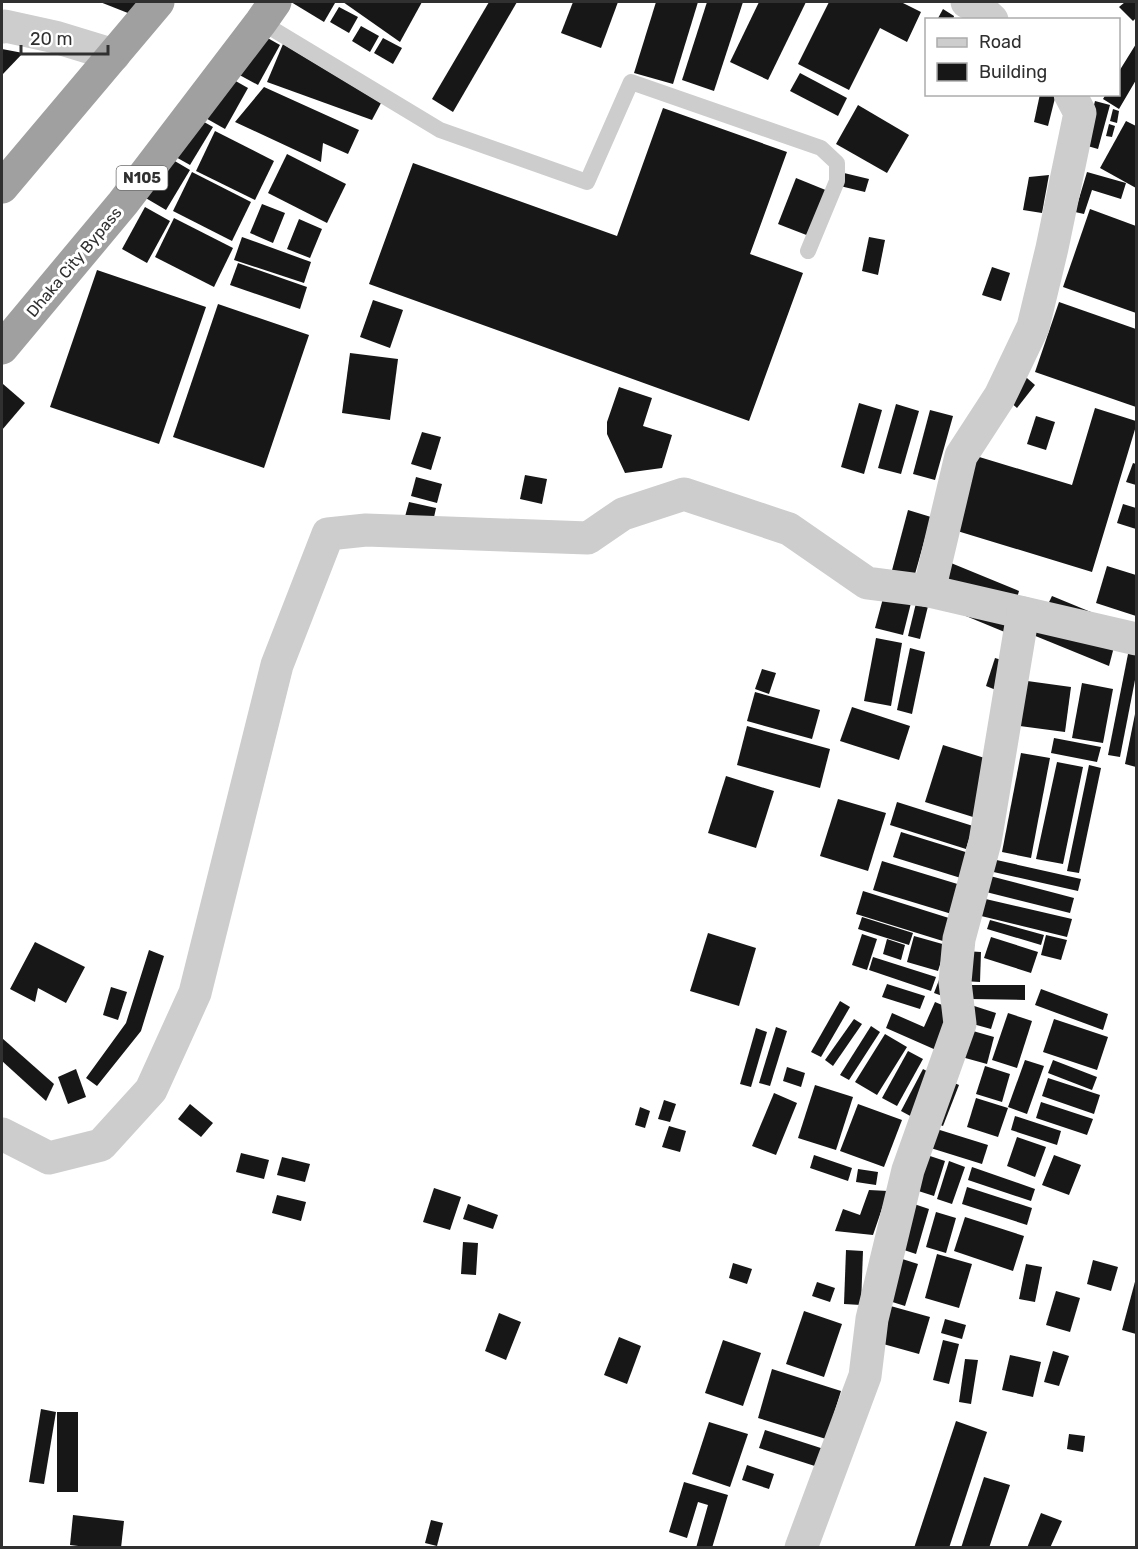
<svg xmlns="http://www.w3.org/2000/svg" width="1138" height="1549" font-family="Rubik,sans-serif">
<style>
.building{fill:#171717}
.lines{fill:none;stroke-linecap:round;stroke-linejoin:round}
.service{stroke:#cdcdcd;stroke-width:16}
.minor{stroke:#cdcdcd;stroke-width:33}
.trunk{stroke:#a0a0a0;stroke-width:33}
.labels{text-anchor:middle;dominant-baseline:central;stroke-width:6;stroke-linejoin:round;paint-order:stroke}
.shield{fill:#fff;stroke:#6e6e6e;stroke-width:1.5}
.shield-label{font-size:15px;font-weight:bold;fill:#303030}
.street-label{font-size:16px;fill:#303030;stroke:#fff}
</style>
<rect width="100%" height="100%" fill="#fff"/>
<g class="building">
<path d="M100 2H144L138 17Z"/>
<path d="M291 2H333L335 3 324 22Z"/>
<path d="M343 2H422L400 42Z"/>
<path d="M489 2H517L453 112 432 99Z"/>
<path d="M573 2H618L601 48 561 33Z"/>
<path d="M656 2H698L673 84 634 73Z"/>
<path d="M707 2H743L714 91 682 80Z"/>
<path d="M759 2H806L768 80 730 62Z"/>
<path d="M829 2H901L921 12 907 42 880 28 849 90 798 64Z"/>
<path d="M1125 2H1136V18L1133 21 1119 7Z"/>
<path d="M339 7 358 17 349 33 330 22Z"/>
<path d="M943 9 954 16 953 20H937Z"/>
<path d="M361 26 379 36 370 52 352 41Z"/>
<path d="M257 32 280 45 258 85 234 72Z"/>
<path d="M383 38 402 48 393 64 374 53Z"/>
<path d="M283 44 381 103 372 120 267 82Z"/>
<path d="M1136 44V80L1119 109 1103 99 1106 94H1118V73Z"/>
<path d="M2 49 23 53 2 75Z"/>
<path d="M800 73 847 98 838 116 790 91Z"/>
<path d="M225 75 248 88 225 129 202 116Z"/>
<path d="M264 87 359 130 348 154 323 143 321 162 235 122Z"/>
<path d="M1040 94H1056L1048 126 1034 122Z"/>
<path d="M1095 101 1110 105 1098 149 1084 145Z"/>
<path d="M858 105 909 135 887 173 836 144Z"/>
<path d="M663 108 787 152 750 254 803 273 749 421 369 284 413 163 617 236Z"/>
<path d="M1113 109 1119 111 1117 123 1110 121Z"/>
<path d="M197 118 213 127 190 165 174 156Z"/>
<path d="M1126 121 1136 126V188L1100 168Z"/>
<path d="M1109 124 1115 126 1112 137 1106 136Z"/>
<path d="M215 131 274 161 255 200 196 171Z"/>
<path d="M287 154 346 184 327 223 268 193Z"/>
<path d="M168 157 190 170 166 210 144 197Z"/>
<path d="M192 172 251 202 232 241 173 211Z"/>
<path d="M1087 172 1126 183 1121 199 1092 190 1084 214 1075 212Z"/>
<path d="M844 173 869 179 865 192 840 186Z"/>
<path d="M1049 175 1042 213 1023 210 1029 177Z"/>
<path d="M796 178 828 191 809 236 778 224Z"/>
<path d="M262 204 285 213 273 243 250 233Z"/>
<path d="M145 207 170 221 147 263 122 249Z"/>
<path d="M1090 209 1136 226V313L1063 287Z"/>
<path d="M174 218 233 248 214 287 155 257Z"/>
<path d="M299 219 322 229 310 258 287 249Z"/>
<path d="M242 237 311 262 304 283 234 260Z"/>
<path d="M869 237 885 240 878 275 862 271Z"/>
<path d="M238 263 307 287 300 309 230 285Z"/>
<path d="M992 267 1010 273 1001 301 982 295Z"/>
<path d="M97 270 206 307 159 444 50 407Z"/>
<path d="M373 300 403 310 390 348 360 337Z"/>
<path d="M1059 302 1136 329V407L1035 372Z"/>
<path d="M218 304 309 335 264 468 173 437Z"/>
<path d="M350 353 398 359 390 420 342 413Z"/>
<path d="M1020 372 1035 385 1017 408 1002 395Z"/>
<path d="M3 384 25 403 2 430V386Z"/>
<path d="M619 387 652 398 643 426 672 435 662 468 625 473 607 434V422Z"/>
<path d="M859 403 882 410 864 474 841 467Z"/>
<path d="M896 404 919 411 901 474 878 468Z"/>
<path d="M1095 408 1136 421V426L1092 572 954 530 976 456 1072 485Z"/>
<path d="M930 410 953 416 935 480 913 474Z"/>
<path d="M1036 416 1055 422 1046 450 1027 444Z"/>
<path d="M422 432 441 437 431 470 411 464Z"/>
<path d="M1133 463 1136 464V485L1126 482Z"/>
<path d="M525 475 547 479 542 504 520 499Z"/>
<path d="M416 477 442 484 437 503 411 496Z"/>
<path d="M409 502 436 508 431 531 403 524Z"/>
<path d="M1123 504 1136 508V529L1117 523Z"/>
<path d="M908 510 931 517 913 581 891 574Z"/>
<path d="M951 563 1019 591 1007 633 932 602Z"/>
<path d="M1107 566 1136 575V616L1096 603Z"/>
<path d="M885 591 912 599 903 635 875 628Z"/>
<path d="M1052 596 1120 624 1109 666 1033 635Z"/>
<path d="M917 599 929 602 920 639 908 636Z"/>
<path d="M876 638 902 643 891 706 864 701Z"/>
<path d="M910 648 925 652 912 714 897 710Z"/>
<path d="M1129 649 1136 651V675L1120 757 1108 755Z"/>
<path d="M995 658 1005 661 996 690 986 686Z"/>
<path d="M762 669 776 673 769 694 755 689Z"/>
<path d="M1020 680 1071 687 1065 732 1013 725Z"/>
<path d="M1082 683 1113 689 1103 743 1072 738Z"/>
<path d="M755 692 820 710 812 739 747 721Z"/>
<path d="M852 707 910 726 899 760 840 741Z"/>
<path d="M1135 714H1136V767L1125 764Z"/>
<path d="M747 726 830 749 820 788 737 765Z"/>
<path d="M1054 738 1101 747 1097 762 1051 753Z"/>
<path d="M943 745 991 760 973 817 925 802Z"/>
<path d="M1021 753 1050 758 1031 858 1002 852Z"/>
<path d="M1057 762 1083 767 1063 864 1036 859Z"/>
<path d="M1089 765 1101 768 1079 873 1067 871Z"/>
<path d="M726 776 774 791 756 848 708 833Z"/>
<path d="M838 799 886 813 868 871 820 856Z"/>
<path d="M897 802 973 826 966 849 890 825Z"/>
<path d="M901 832 972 854 964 879 893 857Z"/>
<path d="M992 859 1081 879 1078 891 989 871Z"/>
<path d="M882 861 964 886 955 915 873 890Z"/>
<path d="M990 876 1074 898 1070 913 986 892Z"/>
<path d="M863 891 952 919 946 942 856 914Z"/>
<path d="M977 897 1072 919 1067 937 973 914Z"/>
<path d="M862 917 913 933 909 945 858 929Z"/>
<path d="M990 920 1044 935 1041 945 987 929Z"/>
<path d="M708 933 756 948 739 1006 690 991Z"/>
<path d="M862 934 877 939 867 970 852 965Z"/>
<path d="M1046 935 1067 940 1061 960 1041 955Z"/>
<path d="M914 936 946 945 938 971 907 962Z"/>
<path d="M991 937 1038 952 1031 973 984 958Z"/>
<path d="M887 939 905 945 901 960 883 954Z"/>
<path d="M35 942 85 967 66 1003 38 988 35 1002 10 989Z"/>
<path d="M149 950 164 956 141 1031 97 1086 86 1078 126 1023Z"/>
<path d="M964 951 981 952 980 982 963 981Z"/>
<path d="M873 957 936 977 931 991 869 970Z"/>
<path d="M939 980 948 998 934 993Z"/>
<path d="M887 984 925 996 920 1009 882 997Z"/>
<path d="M970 985H1025V1000L970 999Z"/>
<path d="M111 987 127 992 118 1020 103 1015Z"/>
<path d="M1041 989 1108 1014 1103 1030 1035 1005Z"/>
<path d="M840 1001 850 1007 821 1057 811 1052Z"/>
<path d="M935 1002 954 1010 936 1050 886 1028 892 1013 924 1027Z"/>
<path d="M968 1004 996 1013 991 1029 962 1021Z"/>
<path d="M1008 1013 1032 1021 1017 1068 992 1060Z"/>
<path d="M854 1019 862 1024 833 1066 825 1060Z"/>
<path d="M1054 1019 1108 1037 1097 1070 1043 1052Z"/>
<path d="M871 1026 880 1032 849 1080 840 1075Z"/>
<path d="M776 1027 787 1031 770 1086 759 1083Z"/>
<path d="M756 1028 767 1032 751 1087 740 1084Z"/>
<path d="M966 1029 994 1037 987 1064 958 1056Z"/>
<path d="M885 1034 907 1047 877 1095 855 1082Z"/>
<path d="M2 1038 54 1084 46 1101 2 1061Z"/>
<path d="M908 1051 923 1059 897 1106 882 1098Z"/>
<path d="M1025 1060 1044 1066 1027 1114 1008 1107Z"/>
<path d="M1053 1060 1097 1077 1092 1090 1048 1073Z"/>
<path d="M985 1066 1010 1074 1002 1102 976 1094Z"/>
<path d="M787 1067 805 1073 801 1087 783 1081Z"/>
<path d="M76 1069 86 1097 68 1104 58 1077Z"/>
<path d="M923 1069 936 1076 914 1118 901 1111Z"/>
<path d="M1048 1078 1100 1095 1094 1114 1042 1096Z"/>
<path d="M945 1079 959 1085 943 1126 929 1121Z"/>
<path d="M815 1085 853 1097 836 1150 798 1138Z"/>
<path d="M774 1093 797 1103 776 1155 752 1146Z"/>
<path d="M976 1098 1008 1108 998 1137 967 1127Z"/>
<path d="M664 1100 676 1104 670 1122 658 1119Z"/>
<path d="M1041 1102 1093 1119 1087 1135 1036 1118Z"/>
<path d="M190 1104 213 1123 201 1137 178 1119Z"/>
<path d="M858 1104 902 1120 884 1167 840 1151Z"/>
<path d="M640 1107 650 1111 645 1128 635 1125Z"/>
<path d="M1015 1116 1061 1131 1057 1145 1011 1130Z"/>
<path d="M669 1126 686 1131 680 1152 662 1147Z"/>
<path d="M927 1126 988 1145 982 1164 921 1145Z"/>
<path d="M1017 1137 1046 1147 1035 1177 1007 1166Z"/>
<path d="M241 1153 269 1160 264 1179 236 1172Z"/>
<path d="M921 1153 945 1161 934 1196 909 1188Z"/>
<path d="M814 1155 852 1168 848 1181 810 1168Z"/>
<path d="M1054 1155 1081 1165 1069 1195 1042 1185Z"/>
<path d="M282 1157 310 1164 305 1182 277 1175Z"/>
<path d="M949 1161 965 1167 952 1204 937 1199Z"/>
<path d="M972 1167 1035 1189 1031 1201 968 1180Z"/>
<path d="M858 1169 878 1172 876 1185 856 1182Z"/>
<path d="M967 1187 1032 1208 1027 1225 962 1204Z"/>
<path d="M434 1188 461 1197 450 1230 423 1222Z"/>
<path d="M869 1190 888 1191 873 1235 835 1231 843 1209 860 1215Z"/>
<path d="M277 1195 306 1202 301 1221 272 1213Z"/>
<path d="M908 1202 929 1209 916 1254 895 1247Z"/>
<path d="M468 1204 498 1215 493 1229 463 1219Z"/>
<path d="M936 1212 956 1218 946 1253 926 1247Z"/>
<path d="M965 1217 1024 1236 1013 1271 954 1251Z"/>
<path d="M463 1242 478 1243 476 1275 461 1274Z"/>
<path d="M846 1250 863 1251 861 1305 844 1304Z"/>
<path d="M937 1254 972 1264 959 1308 925 1298Z"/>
<path d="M896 1257 918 1264 905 1306 883 1299Z"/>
<path d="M1093 1260 1118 1267 1111 1291 1087 1284Z"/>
<path d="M733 1263 752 1269 747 1284 729 1278Z"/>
<path d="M1026 1264 1042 1267 1035 1302 1019 1299Z"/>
<path d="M1136 1278V1334L1122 1330Z"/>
<path d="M817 1282 835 1288 830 1302 812 1296Z"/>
<path d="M1056 1291 1080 1298 1070 1332 1046 1325Z"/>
<path d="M887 1305 930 1317 919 1354 876 1342Z"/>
<path d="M804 1311 842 1324 824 1377 786 1364Z"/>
<path d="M499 1313 521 1322 506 1360 485 1351Z"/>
<path d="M945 1319 966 1325 962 1339 941 1333Z"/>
<path d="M619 1337 641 1346 627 1384 604 1375Z"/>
<path d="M723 1340 761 1353 743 1406 705 1393Z"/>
<path d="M943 1340 959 1344 949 1384 933 1380Z"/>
<path d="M1053 1351 1069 1356 1059 1386 1044 1382Z"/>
<path d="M1010 1355 1041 1362 1033 1397 1002 1390Z"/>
<path d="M965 1359 978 1360 971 1404 959 1402Z"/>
<path d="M772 1369 841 1391 826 1439 758 1418Z"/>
<path d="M41 1409 56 1412 44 1484 29 1482Z"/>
<rect x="57" y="1412" width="21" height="80"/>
<path d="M956 1421 987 1432 949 1548H914Z"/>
<path d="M709 1422 748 1434 730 1487 692 1474Z"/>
<path d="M765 1430 827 1450 821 1468 759 1448Z"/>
<path d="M1069 1434 1085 1436 1083 1452 1067 1449Z"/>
<path d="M747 1465 774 1474 769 1489 742 1480Z"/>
<path d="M984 1477 1010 1485 989 1548H961Z"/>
<path d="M684 1482 728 1495 712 1548H696L708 1505 698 1502 687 1538 669 1532Z"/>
<path d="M1041 1513 1062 1521 1050 1548H1027Z"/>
<path d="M73 1515 124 1521 121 1548H95L70 1545Z"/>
<path d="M431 1520 443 1523 437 1546 425 1543Z"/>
</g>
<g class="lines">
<path class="service" d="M261 22 440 130 587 182 631 82 821 148 837 163V181L808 251"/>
<g class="minor">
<path d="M967 2 977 6 992 20"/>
<path d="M2 27 5 26 55 37 114 55"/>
<path d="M929 591 961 456 1000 396 1033 327 1052 248 1080 113 1070 94"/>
<path d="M2 1134 49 1158 101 1145 151 1090 195 993 277 665 328 534 366 530 588 538 623 514 684 494 789 529 867 583 929 591 1136 639"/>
<path d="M801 1548 865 1376 872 1319 908 1170 960 1024 955 982 959 939 985 842 1023 613"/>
</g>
<g class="trunk">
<path d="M2 187 158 2"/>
<path d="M2 348 123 203 261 22 275 2"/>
</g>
</g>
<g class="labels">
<rect class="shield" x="116.5" y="166" width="51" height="24" rx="4.5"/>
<g class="shield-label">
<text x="142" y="178">N105</text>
</g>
<g class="street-label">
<text transform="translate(74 262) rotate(-50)">Dhaka City Bypass</text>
</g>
</g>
<rect width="1138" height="1549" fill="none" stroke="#303030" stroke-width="6"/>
<rect x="925" y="18" width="195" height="78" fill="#ffffff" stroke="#acacac" stroke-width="1.5"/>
<rect x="937" y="38" width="30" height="9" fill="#cdcdcd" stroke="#acacac" stroke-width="1.5"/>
<text x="979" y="48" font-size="18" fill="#303030">Road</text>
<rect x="937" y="63" width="30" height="18" fill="#171717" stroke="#acacac" stroke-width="1.5"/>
<text x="979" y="78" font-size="18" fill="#303030">Building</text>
<path d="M21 45v9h87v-9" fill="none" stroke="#303030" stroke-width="3"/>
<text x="30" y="45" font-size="18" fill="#303030" stroke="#ffffff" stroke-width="4.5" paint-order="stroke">20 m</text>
</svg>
